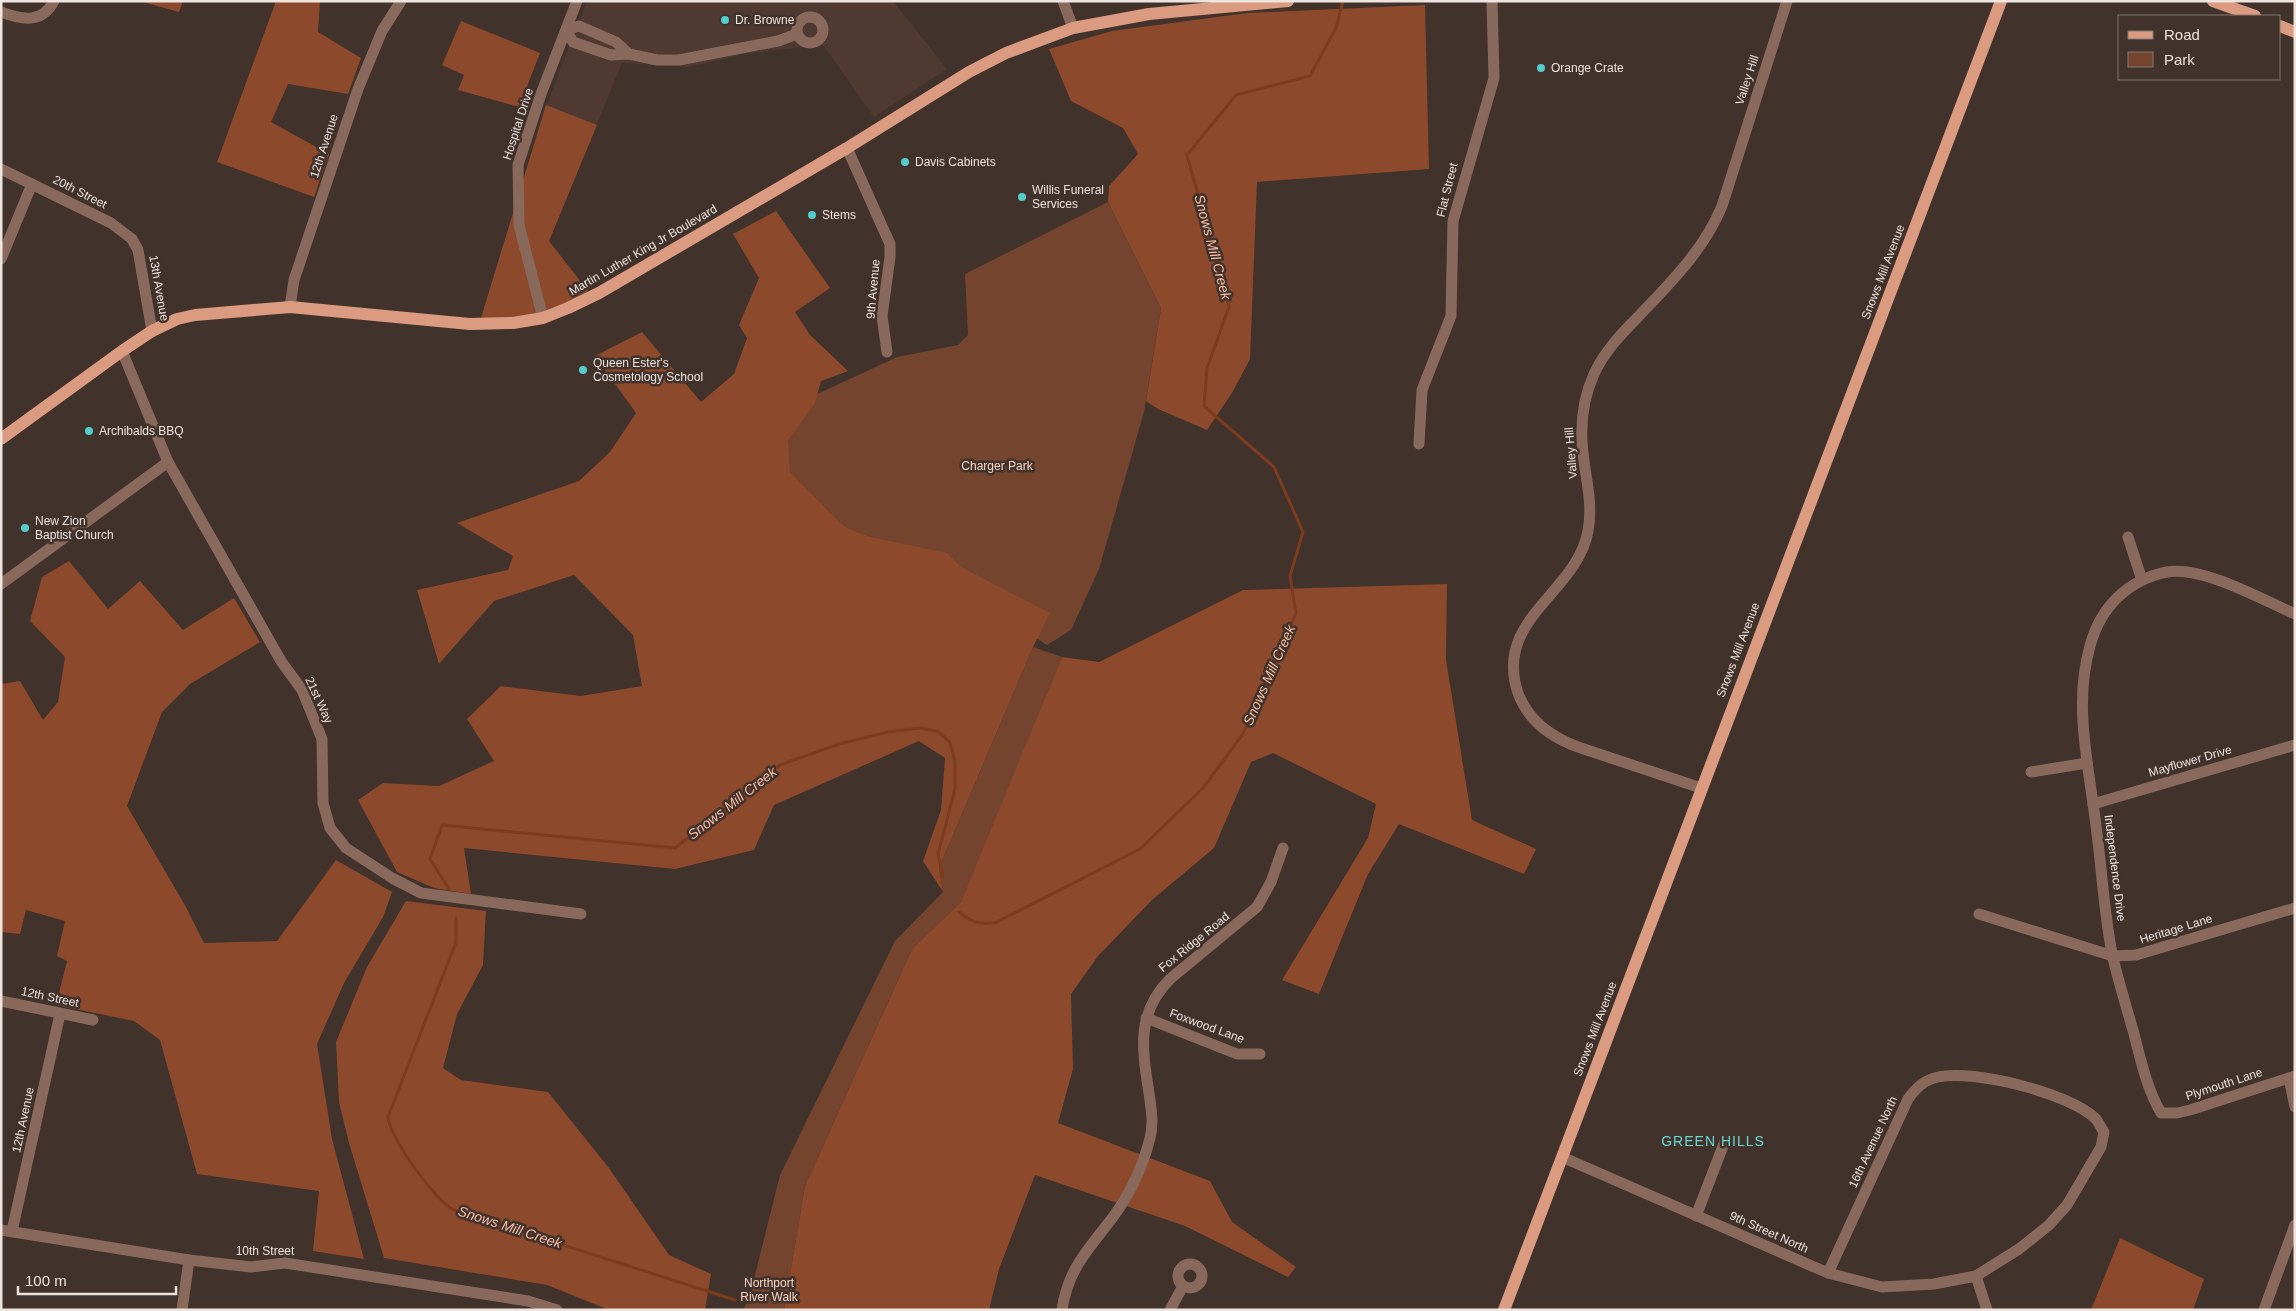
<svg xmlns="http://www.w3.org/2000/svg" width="2296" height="1311" font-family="Helvetica,sans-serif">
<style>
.built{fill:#4f3930}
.green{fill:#74442f}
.forest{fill:#8c492c}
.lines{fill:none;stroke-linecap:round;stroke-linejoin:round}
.stream{stroke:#7d3c1e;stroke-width:3}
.minor{stroke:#89695c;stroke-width:11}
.major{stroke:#da9b81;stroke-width:12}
.poi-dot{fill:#53cdcb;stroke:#41322b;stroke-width:2}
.labels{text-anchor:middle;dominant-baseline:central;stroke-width:5;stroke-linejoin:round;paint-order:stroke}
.poi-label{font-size:12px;fill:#eee4e0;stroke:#41322b;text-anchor:start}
.street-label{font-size:12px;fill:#eee4e0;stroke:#41322b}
.park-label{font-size:12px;fill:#fcd3c2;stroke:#41322b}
.water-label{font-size:14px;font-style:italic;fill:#f8bca3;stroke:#41322b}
.neighbourhood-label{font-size:14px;letter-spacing:1px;fill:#69d6d3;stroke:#41322b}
</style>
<rect width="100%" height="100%" fill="#41322b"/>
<path class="built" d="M587 1H893L947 69 874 117 823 45 749 53 688 67 622 63 549 241 588 291 480 321 546 106Z"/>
<g class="green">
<path d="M1108 202 1161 308 1144 412 1099 569 1071 630 1047 645 871 537 847 528 829 512 808 514 774 435 811 397 897 357 958 345 968 335 965 274Z"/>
<path d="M1033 647 1062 657 991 833 961 902 912 949 805 1186 784 1310H743L749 1299 780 1175 895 941 943 892 939 868Z"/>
</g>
<g class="forest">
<path d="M139 1H183L179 12Z"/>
<path d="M276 1H320L318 32 361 58 348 94 288 84 271 122 329 154 314 197 217 162Z"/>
<path d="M1425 5 1429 169 1257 182 1250 359 1232 393 1207 430 1158 409 1146 401 1161 308 1108 202 1109 186 1138 154 1123 128 1071 101 1049 49 1112 31 1247 13Z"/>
<path d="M461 21 540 53 519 107 458 90 464 75 442 65Z"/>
<path d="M546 105 597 125 549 241 588 291 522 325 480 321Z"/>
<path d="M776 211 830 288 795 312 810 335 848 371 821 381 815 403 788 440 790 472 829 512 847 528 871 537 947 553 961 567 1050 613 1033 647 939 868 943 892 923 861 941 810 945 758 919 741 774 805 754 850 675 869 464 848 471 894 434 888 397 872 358 800 383 783 439 786 494 761 467 719 501 686 581 696 642 686 633 635 574 575 494 601 439 664 417 590 508 570 513 556 457 523 579 481 610 452 636 413 595 356 642 332 701 402 734 374 747 338 739 325 759 278 733 234Z"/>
<path d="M69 561 108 609 140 581 183 630 234 598 260 642 190 684 162 712 127 806 186 907 204 943 277 941 336 860 392 892 383 917 344 983 317 1044 332 1139 364 1259 313 1251 319 1191 197 1174 160 1040 134 1021 56 1005 67 961 57 956 65 921 26 910 20 934 1 932V684L20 681 43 720 58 702 65 657 30 621 42 577Z"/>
<path d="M1447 584 1446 660 1472 820 1536 849 1524 874 1399 824 1368 874 1319 994 1282 980 1368 838 1376 804 1273 753 1251 762 1214 848 1152 900 1098 956 1071 994 1073 1069 1058 1123 1210 1181 1232 1222 1296 1267 1288 1277 1185 1226 1035 1175 999 1269 989 1310H784L805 1186 912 949 961 902 1062 657 1099 662 1243 590Z"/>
<path d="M406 901 486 911 483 965 457 1014 443 1068 461 1080 548 1092 609 1168 669 1255 711 1274 705 1310H609L547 1285 384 1258 349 1143 339 1102 336 1042 367 967Z"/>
<path d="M2120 1238 2204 1279 2193 1310H2091Z"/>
</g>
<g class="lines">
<g class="stream">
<path d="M449 889 430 859 442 825 675 848 780 765 839 744 888 732 920 728 937 731 950 742 955 762V789L938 854 943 877"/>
<path d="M959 912C972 923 980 925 997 922L1140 849 1203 788 1243 734 1296 613 1290 576 1303 532 1274 467 1204 406 1207 368 1229 307 1187 155 1236 95 1310 76 1336 28 1343 1"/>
<path d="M456 918V942L388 1117C389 1137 436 1202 454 1210L735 1300"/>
</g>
<g class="minor">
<path d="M1063 1 1073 28"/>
<path d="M1 12C22 20 42 24 54 1"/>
<circle cx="810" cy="30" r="13"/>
<path d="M629 54 616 42 579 26 566 30 573 42 611 55 629 54 657 60H679L778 41 797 34"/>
<path d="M847 148 890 244V257L882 316 887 352"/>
<path d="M1 169 111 223 132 239 138 250 152 331"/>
<path d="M1 259 32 184"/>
<path d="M290 307 294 280 358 89 382 31 401 1"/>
<path d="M543 318 519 225 518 165 541 94 577 1"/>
<path d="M122 351 168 462 281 661 302 690 322 739 323 803 330 828 346 848 392 878 421 893 581 914"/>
<path d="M1419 444 1422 390 1451 316 1453 221 1494 78 1492 1"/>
<path d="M2128 537 2142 580"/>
<path d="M1 584 168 462"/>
<path d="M2295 614C2261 599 2203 566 2167 572 2127 580 2100 608 2090 646 2073 706 2089 766 2096 826 2102 869 2104 916 2113 958 2119 983 2127 1009 2134 1034 2141 1061 2147 1089 2161 1113H2177L2190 1110 2295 1076"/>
<path d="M2031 772 2087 763"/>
<path d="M1701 788 1578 747C1551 737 1528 721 1518 693 1493 619 1577 593 1588 531 1594 499 1583 471 1582 440 1581 418 1585 394 1594 374 1604 352 1621 334 1638 317 1670 283 1704 250 1722 206L1787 1"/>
<path d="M2093 804 2295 745"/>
<path d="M1979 914 2113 956 2136 955 2295 908"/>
<path d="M1 1001 93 1020"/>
<path d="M1146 1018 1237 1054H1260"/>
<path d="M2289 1078 2295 1107"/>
<path d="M1562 1157 1828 1273 1882 1287 1934 1284 1976 1276 2019 1249 2049 1225 2067 1205 2101 1147 2104 1132C2101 1128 2099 1123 2096 1119 2070 1093 1973 1069 1938 1077 1924 1080 1916 1088 1908 1099L1828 1273"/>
<path d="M1696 1216 1725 1141"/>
<path d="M1 1230 189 1260 251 1267 285 1263 528 1301 557 1310"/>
<path d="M12 1231 60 1014"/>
<circle cx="1190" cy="1276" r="12"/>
<path d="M1976 1276 1987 1310"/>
<path d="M182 1310 189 1260"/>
<path d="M1062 1310C1068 1268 1089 1249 1113 1217 1130 1194 1143 1166 1150 1138 1154 1123 1151 1108 1149 1093 1142 1049 1136 1013 1170 979L1257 907 1271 882 1283 848"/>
<path d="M1170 1310 1183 1286"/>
<path d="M2264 1310 2295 1225"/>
</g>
<g class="major">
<path d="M2213 1 2255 16"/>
<path d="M2280 26 2295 32"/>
<path d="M1 439 122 351 152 331 177 319 195 315 290 307 470 324 513 323 543 318 568 308 599 293 847 148 969 72 1006 53 1073 28 1149 14 1288 1"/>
<path d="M1504 1310 2001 1"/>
</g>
</g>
<g class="poi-dot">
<circle cx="725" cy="20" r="5"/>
<circle cx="1541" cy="68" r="5"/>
<circle cx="905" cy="162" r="5"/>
<circle cx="1022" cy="197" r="5"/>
<circle cx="812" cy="215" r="5"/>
<circle cx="583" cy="370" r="5"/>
<circle cx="89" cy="431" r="5"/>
<circle cx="25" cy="528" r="5"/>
</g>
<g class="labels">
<g class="poi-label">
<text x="735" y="20">Dr. Browne</text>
<text x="1551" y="68">Orange Crate</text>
<text x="915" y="162">Davis Cabinets</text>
<text x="1032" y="190">Willis Funeral<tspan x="1032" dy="14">Services</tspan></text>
<text x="822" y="215">Stems</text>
<text x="593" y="363">Queen Ester's<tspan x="593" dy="14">Cosmetology School</tspan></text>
<text x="99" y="431">Archibalds BBQ</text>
<text x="35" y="521">New Zion<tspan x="35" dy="14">Baptist Church</tspan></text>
</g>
<g class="street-label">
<text transform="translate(1747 80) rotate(-72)">Valley Hill</text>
<text transform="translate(518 124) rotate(-72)">Hospital Drive</text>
<text transform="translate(324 146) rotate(-72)">12th Avenue</text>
<text transform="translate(1447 190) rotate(-76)">Flat Street</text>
<text transform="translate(80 192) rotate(27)">20th Street</text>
<text transform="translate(643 250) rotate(-30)">Martin Luther King Jr Boulevard</text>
<text transform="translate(1883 272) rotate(-69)">Snows Mill Avenue</text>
<text transform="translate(159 288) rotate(80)">13th Avenue</text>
<text transform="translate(873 289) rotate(-85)">9th Avenue</text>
<text transform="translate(1571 453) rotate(-95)">Valley Hill</text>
<text transform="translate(1738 650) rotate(-69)">Snows Mill Avenue</text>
<text transform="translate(319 700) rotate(65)">21st Way</text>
<text transform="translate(2190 761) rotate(-16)">Mayflower Drive</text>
<text transform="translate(2115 868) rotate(83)">Independence Drive</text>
<text transform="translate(2176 929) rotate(-17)">Heritage Lane</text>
<text transform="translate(1194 942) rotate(-39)">Fox Ridge Road</text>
<text transform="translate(50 997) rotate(12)">12th Street</text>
<text transform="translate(1207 1026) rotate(20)">Foxwood Lane</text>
<text transform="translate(1595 1029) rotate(-69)">Snows Mill Avenue</text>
<text transform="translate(2224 1084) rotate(-18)">Plymouth Lane</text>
<text transform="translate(23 1120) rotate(-78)">12th Avenue</text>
<text transform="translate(1873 1142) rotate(-65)">16th Avenue North</text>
<text transform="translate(1769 1232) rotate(24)">9th Street North</text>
<text x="265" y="1251">10th Street</text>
</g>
<g class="park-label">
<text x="997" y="466">Charger Park</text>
<text x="769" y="1283">Northport<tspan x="769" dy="14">River Walk</tspan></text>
</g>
<g class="water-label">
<text transform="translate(1213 247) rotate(75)">Snows Mill Creek</text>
<text transform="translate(1269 675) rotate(-66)">Snows Mill Creek</text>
<text transform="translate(732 803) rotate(-38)">Snows Mill Creek</text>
<text transform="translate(510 1227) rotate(18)">Snows Mill Creek</text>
</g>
<g class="neighbourhood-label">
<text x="1713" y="1141">GREEN HILLS</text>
</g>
</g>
<rect width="2296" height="1311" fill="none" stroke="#eee4e0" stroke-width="5"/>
<rect x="2118" y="15" width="162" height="65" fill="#41322b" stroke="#867973"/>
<rect x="2128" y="31" width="25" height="8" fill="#da9b81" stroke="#867973"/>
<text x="2164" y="40" font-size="15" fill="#eee4e0">Road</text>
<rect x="2128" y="52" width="25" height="15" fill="#74442f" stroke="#867973"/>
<text x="2164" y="65" font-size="15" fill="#eee4e0">Park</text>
<path d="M18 1286v8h158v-8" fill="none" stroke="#eee4e0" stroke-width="2.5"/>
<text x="25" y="1286" font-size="15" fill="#eee4e0" stroke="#41322b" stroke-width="4" paint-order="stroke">100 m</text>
</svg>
